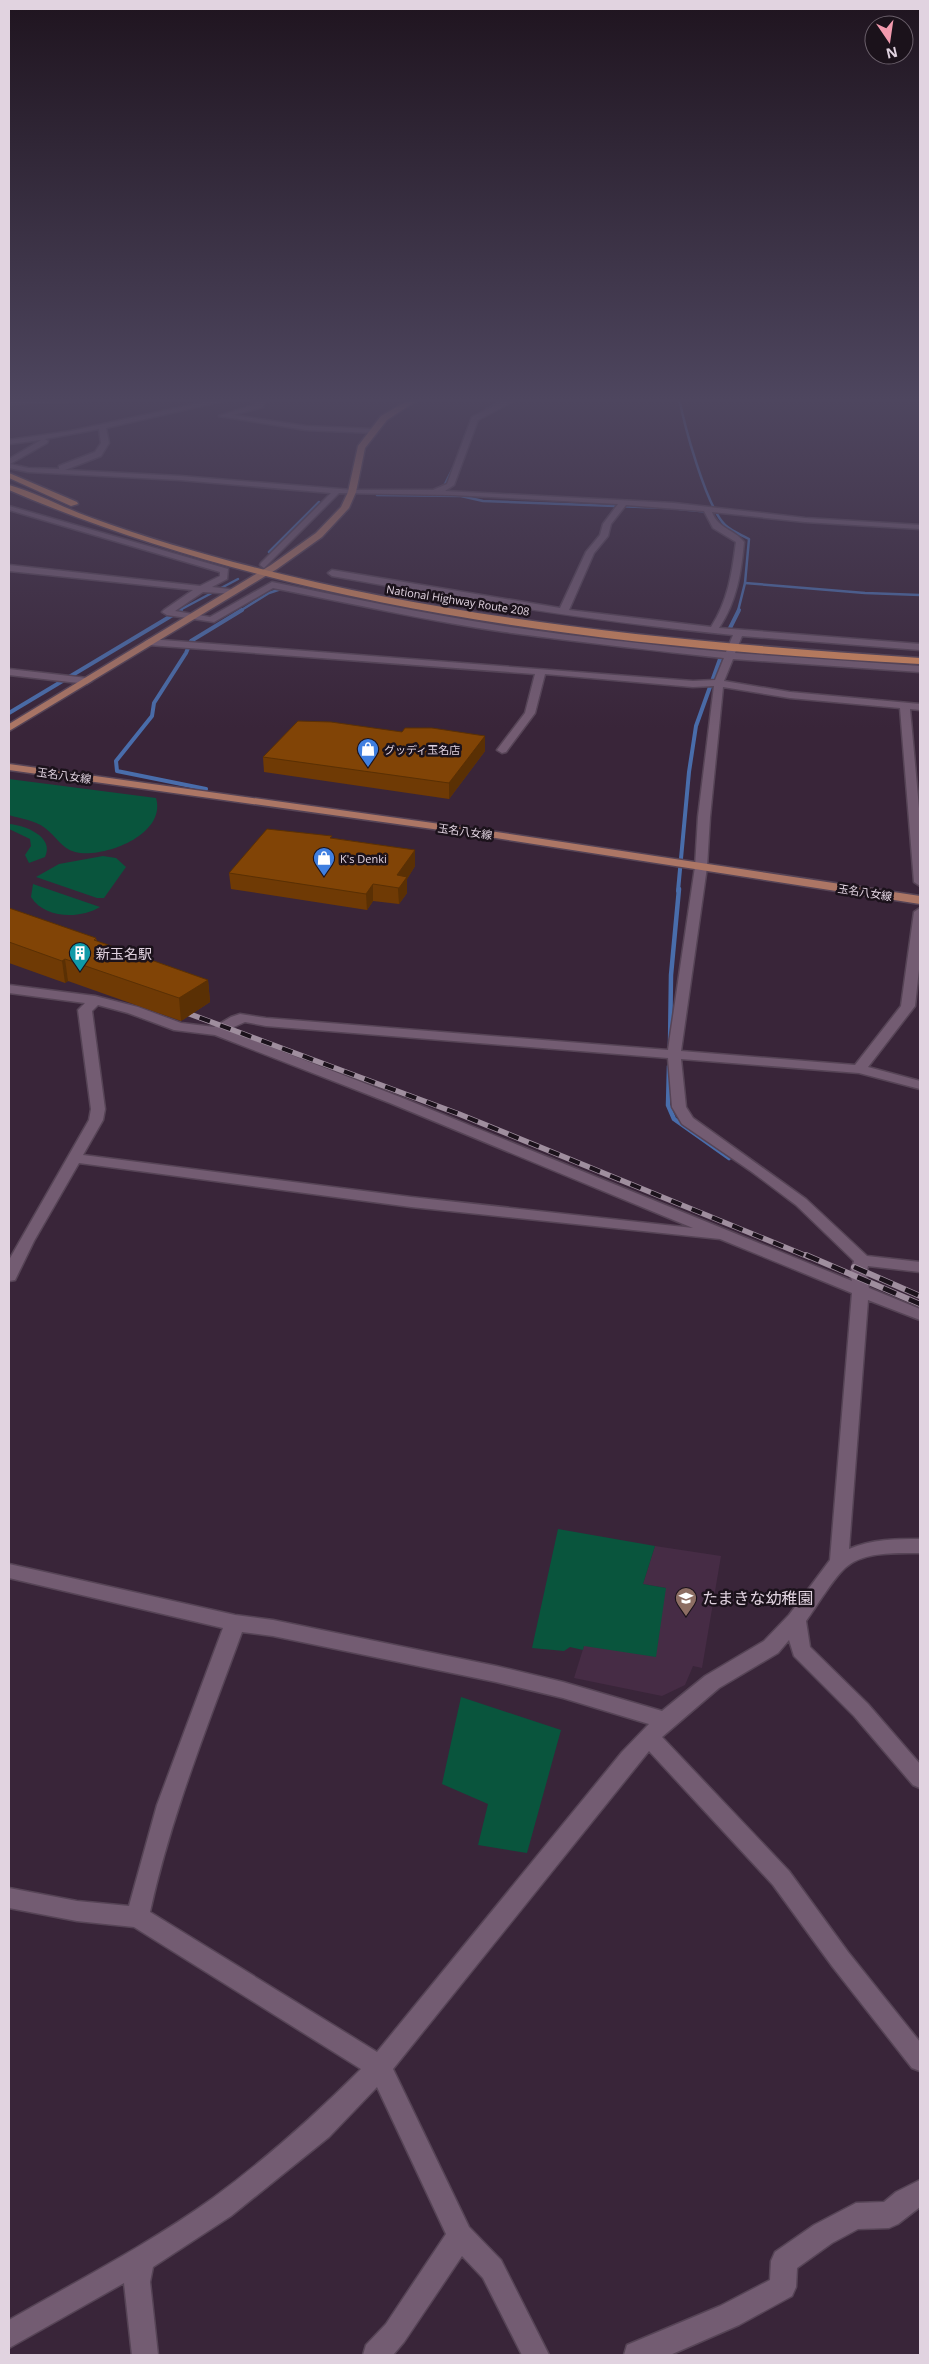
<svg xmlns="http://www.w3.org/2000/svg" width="929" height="2364" font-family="'Open Sans','Noto Sans JP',sans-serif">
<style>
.built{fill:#462c45}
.green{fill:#09553d}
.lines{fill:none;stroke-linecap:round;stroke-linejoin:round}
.stream-far2{stroke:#496dab;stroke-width:2.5}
.stream-far1{stroke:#496dab;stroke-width:4}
.stream{stroke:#496dab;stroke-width:4.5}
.minor-casing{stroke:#564456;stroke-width:3}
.major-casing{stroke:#564456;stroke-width:3}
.highway-casing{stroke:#564456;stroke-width:3}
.minor{fill:#735c72;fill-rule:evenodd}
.major{fill:#ac7665;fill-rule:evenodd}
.highway{fill:#d2885d;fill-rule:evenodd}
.rail-far1-casing{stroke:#9f8e9e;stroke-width:5.5}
.rail-casing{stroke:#9f8e9e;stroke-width:6}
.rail-far1{stroke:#1b121b;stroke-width:4;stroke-dasharray:11;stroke-linecap:butt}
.rail{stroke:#1b121b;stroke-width:4.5;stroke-dasharray:14;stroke-linecap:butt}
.wall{fill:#6f3a05}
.shaded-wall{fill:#5a3004}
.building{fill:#814406;stroke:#5a3004}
.labels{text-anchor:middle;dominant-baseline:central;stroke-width:5;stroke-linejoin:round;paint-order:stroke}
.far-street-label{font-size:11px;fill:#e1d3e0;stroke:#1b121b}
.far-poi-label{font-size:11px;fill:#e1d3e0;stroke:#1b121b;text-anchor:start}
.poi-label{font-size:14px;fill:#e1d3e0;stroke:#1b121b;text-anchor:start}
.near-poi-label{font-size:16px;fill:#e1d3e0;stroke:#1b121b;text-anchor:start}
</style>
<rect width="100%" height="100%" fill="#392539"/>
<path class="built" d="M655 1546 721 1556 702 1668 693 1666 685 1685 662 1696 574 1678 584 1646 666 1588 643 1584Z"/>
<g class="green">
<path d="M9 779 156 798C167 835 103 859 75 852 61 848 56 836 45 828 35 820 21 819 9 815Z"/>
<path d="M9 824C25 825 55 837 45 857L29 863 25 855 31 846 30 839 9 829Z"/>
<path d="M103 856 116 858 126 867 104 898H97L36 877 59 864Z"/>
<path d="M33 884 100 907C80 919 45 919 31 897Z"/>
<path d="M558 1529 655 1546 643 1584 666 1588 656 1657 584 1646 583 1650 570 1647 564 1651 532 1648Z"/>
<path d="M461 1697 561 1730 527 1853 478 1845 488 1804 442 1784Z"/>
</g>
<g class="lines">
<g class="stream-far2">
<path d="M679 397C684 425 706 506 725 525 731 531 742 535 749 539L745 583 738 611"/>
<path d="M485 410 509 397"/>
<path d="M464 438 474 416"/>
<path d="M443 488 455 464"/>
<path d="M377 495 461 496 483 501 668 508"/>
<path d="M679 509 710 512"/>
<path d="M269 552 319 502"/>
<path d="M745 583 865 593 920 595"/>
<path d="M178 611 238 579"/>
<path d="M240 611 269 593 281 589"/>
</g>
<g class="stream-far1">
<path d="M729 630 739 610"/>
<path d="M9 713 181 610"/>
<path d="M206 789 117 771 116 761 152 716 154 703 186 653 191 641 242 610"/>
<path d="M678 891 689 772 696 726 720 659"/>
</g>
<g class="stream">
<path d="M670 1045 671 975 679 889"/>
<path d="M669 1066 668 1105 674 1119 729 1158"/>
</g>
<g class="minor-casing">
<g id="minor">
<path d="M75 397H133L130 399 9 404V400Z"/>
<path d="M227 397H240L106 428 109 443 101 456 65 470 180 476 352 490H433L447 484 472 417 512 397H521L478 420 454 485 445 491 674 503 805 518 920 525V529L805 522 712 512C718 529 734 529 744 542 741 573 737 601 719 628L920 644V650L742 636 735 653 920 666V672L733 659 724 681 790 692 920 704V710L910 709 920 819V886L914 882 900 708 790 698 723 687 710 817 707 867 681 1051 855 1065 901 1006 914 912 920 908V960L915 1006 868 1067 920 1081V1089L859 1073 681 1059 686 1107 693 1118 806 1199 867 1256 920 1262V1272L868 1266 866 1274 869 1288 920 1309V1320L868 1300 849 1549C872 1539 896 1539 920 1539V1553C898 1553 863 1551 845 1568 832 1580 817 1606 806 1621L810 1647 868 1704 920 1764V1788L913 1785 854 1716 794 1656 789 1640 778 1653 719 1688 662 1737 789 1871 848 1952 920 2042V2071L912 2068 832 1966 773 1885 649 1751 393 2069 469 2227 501 2260 549 2355H522L483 2278 462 2256 404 2342 393 2355H363L366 2345 386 2324 446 2234 377 2087 329 2137 231 2216 153 2267 150 2282 158 2355H132L124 2283 9 2348V2320C77 2281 149 2244 213 2198 266 2159 315 2115 361 2069L134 1927 77 1921 9 1908V1888L77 1901 129 1906 157 1805 223 1628 9 1578V1564L235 1615 273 1620 496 1666 563 1682 662 1711 705 1676 764 1641 789 1615 830 1560 852 1293 720 1239 411 1207 79 1163 34 1241 17 1276 15 1280 9 1281V1260L89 1120 91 1109 78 1010 85 1003 9 993V985L95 996 138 1007 181 1023 214 1027 231 1017 240 1014 266 1018 668 1050 695 867 698 817 714 686 693 687 545 674 535 713 506 752 502 753 497 750 525 713 535 674 149 645 144 642 149 639 693 681 715 680 724 658C651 650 578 642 505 632 427 621 350 603 273 588L214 622 167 615 162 612 164 610 193 590 9 571V565L200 586 220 576V572L9 510V506L228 569 227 579 212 587 236 590V594L203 592 175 611 210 617 272 582C349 598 426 614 503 626 577 637 652 645 726 652L733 635C599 622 465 600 332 576L328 573 332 570 560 608 586 552 600 535 603 524 618 504 453 495 339 493 264 568 260 565 261 563 331 493 180 480 28 472 9 468V459L41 440 9 444V440L71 431ZM99 429 101 443 95 452 59 466V469L28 468 10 464 47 443 48 441 45 439ZM626 505 704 511 713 528 736 542C732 573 728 601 711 627L569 610 594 553 608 536 611 524ZM98 1005 128 1013 174 1030 215 1035 390 1103 693 1228 411 1197 83 1155 103 1120 105 1109 92 1011ZM245 1022 266 1026 668 1058 672 1107 682 1124 752 1172 796 1205 854 1261 850 1274 852 1281 400 1097 227 1030ZM242 1632 273 1636 496 1682 563 1698 649 1724 622 1752 377 2052 150 1912C171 1815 208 1725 242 1632Z"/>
<path d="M267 397H280L264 402 263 407 233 415 306 426 374 429 378 431 374 433 306 430 219 416 256 404 250 401V399Z"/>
<path d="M388 397H408L417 400 413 402Z"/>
<path d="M9 669 87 678 92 681 87 684 9 675Z"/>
<path d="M920 2180V2207L898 2224 889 2228 858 2229 832 2243 797 2268 796 2287 792 2296 739 2325 670 2355H624L627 2345 720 2306 770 2280 771 2261 775 2252 814 2225 856 2203 884 2202 896 2192Z"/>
</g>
</g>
<g class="major-casing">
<g id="major">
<path d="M414 397H422L387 420 365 448 356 492 349 508 322 537 277 569 9 731V724L271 565 316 533 341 507 348 492 358 446 381 416Z"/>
<path d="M9 764 483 830 920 896V904L483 836 9 770Z"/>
</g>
</g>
<g class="highway-casing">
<g id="highway">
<path d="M9 473 77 502 78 504 71 506 9 478Z"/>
<path d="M9 485C37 493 64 508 92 518 144 537 198 553 253 567 471 623 696 643 920 658V664C618 648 288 610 9 490Z"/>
</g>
</g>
<use href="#minor" class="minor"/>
<use href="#major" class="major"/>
<use href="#highway" class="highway"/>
<g class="rail-far1-casing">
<path id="rail-far1" d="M179 1010 459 1114 809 1257"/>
</g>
<g class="rail-casing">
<g id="rail">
<path d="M806 1255 920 1304"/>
<path d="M854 1267 920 1296"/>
</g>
</g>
<use href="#rail-far1" class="rail-far1"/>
<use href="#rail" class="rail"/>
</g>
<g class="wall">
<path d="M485 751 449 799 264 772 263 757Z"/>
<path d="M332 838 415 850V866L407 879V893L399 904 373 901 367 910 231 889 229 873Z"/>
<path d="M9 908 96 938 97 941 208 980 210 1002 181 1021 68 981 65 983 9 963Z"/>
</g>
<g class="shaded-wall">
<path d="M485 736V751L449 799V783Z"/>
<path d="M415 850V866L407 879V893L399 904 397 875Z"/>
<path d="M373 884V901L367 910 366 894Z"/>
<path d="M65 959 68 981 65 983 62 961Z"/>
<path d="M208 980 210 1002 181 1021 179 998Z"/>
</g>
<g class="building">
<path d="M298 721 331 722 402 732 405 728H432L485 736 449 783 263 757Z"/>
<path d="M267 829 332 836 330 838 415 850 397 875 407 877 399 888 373 884 366 894 229 873Z"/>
<path d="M9 908 96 938 94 940 208 980 179 998 65 959 62 961 9 942Z"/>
</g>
<linearGradient id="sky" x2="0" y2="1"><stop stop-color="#1f141f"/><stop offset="0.55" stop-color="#4e465f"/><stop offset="1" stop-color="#4e465f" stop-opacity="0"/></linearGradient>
<rect width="929" height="728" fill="url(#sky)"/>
<defs>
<g id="shop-pin" transform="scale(1.125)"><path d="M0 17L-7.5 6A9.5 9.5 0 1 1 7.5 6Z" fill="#3f7fe0" stroke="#1b121b"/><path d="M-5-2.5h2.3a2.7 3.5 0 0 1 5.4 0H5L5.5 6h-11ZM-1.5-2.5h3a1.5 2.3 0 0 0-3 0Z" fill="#fff"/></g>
<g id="building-pin" transform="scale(1.125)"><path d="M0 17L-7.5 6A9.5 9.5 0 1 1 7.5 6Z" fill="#0f9aa8" stroke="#1b121b"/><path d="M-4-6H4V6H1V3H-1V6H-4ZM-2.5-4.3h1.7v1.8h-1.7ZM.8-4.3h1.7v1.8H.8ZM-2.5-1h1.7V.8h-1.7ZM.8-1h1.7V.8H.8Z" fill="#fff"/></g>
<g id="school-pin" transform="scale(1.125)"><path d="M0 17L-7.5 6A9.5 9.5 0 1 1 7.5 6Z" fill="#8d6e63" stroke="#1b121b"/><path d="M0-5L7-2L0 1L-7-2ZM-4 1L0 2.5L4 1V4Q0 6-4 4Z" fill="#fff"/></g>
</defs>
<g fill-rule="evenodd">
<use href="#shop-pin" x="368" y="749"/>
<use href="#shop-pin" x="324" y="858"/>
<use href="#building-pin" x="80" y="953"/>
<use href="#school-pin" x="686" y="1598"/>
</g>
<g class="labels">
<g class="far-street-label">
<text transform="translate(458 600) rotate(9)">National Highway Route 208</text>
<text transform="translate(64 775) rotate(8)">玉名八女線</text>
<text transform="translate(465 831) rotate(8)">玉名八女線</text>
<text transform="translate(865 892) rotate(9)">玉名八女線</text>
</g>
<g class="far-poi-label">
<text x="384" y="749">グッディ玉名店</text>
<text x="340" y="858">K's Denki</text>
</g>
<g class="poi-label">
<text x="96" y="953">新玉名駅</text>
</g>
<g class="near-poi-label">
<text x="702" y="1598">たまきな幼稚園</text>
</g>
</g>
<rect width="929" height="2364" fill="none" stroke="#e1d3e0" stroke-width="20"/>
<g transform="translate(889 40) rotate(167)"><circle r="24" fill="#1b121b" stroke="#6a5f6a"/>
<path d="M0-4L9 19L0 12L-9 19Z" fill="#f29aae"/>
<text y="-8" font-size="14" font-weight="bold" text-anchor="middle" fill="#e1d3e0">N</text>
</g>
</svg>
